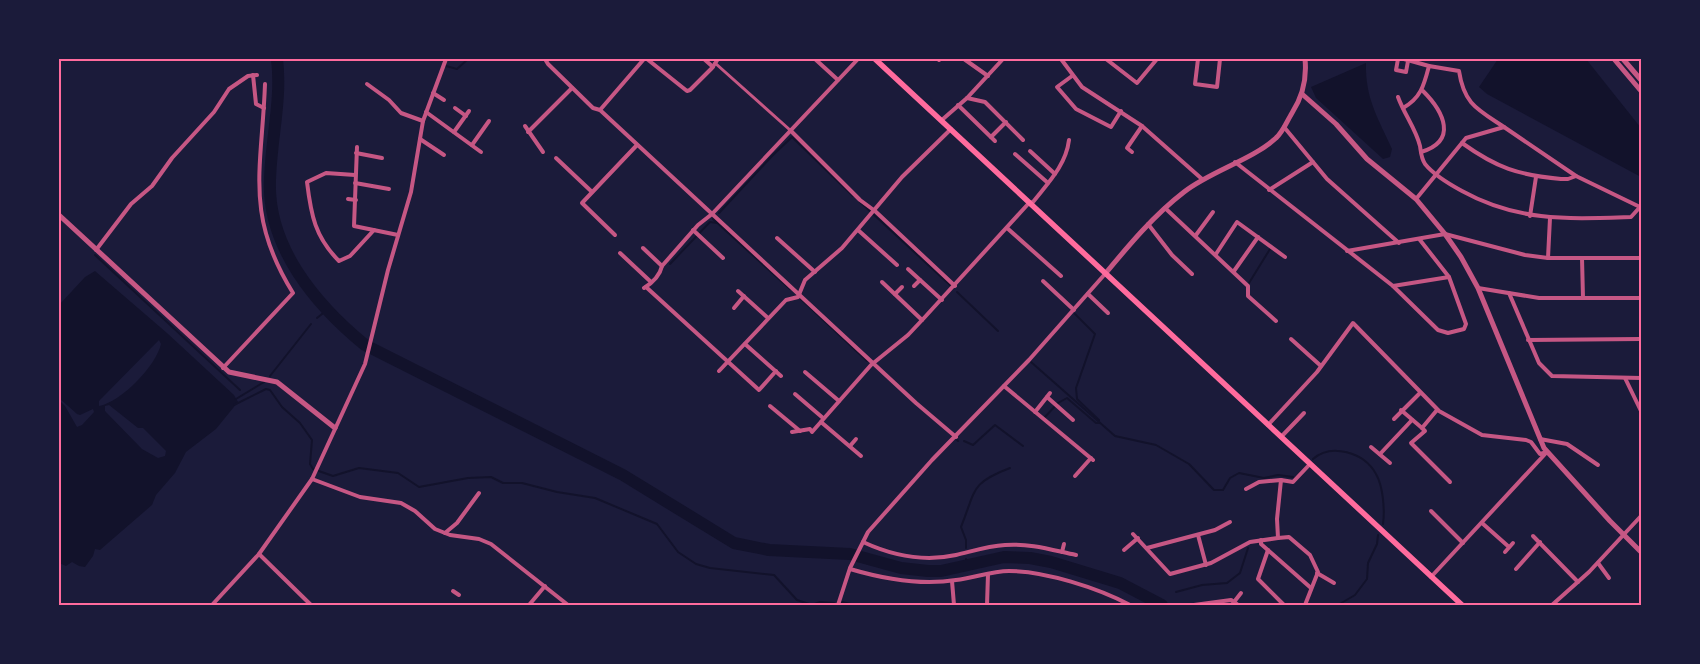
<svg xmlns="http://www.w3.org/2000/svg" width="1700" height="664" font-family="Rubik,sans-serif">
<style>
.water{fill:#12122b;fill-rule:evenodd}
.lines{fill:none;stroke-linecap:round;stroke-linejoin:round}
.stream{stroke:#12122b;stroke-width:2}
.river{stroke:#12122b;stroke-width:12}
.pedestrian{stroke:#c65784;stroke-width:3}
.minor{stroke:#c65784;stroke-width:4}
.tertiary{stroke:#c65784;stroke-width:5}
.secondary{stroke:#ff6b9d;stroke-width:5.5}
.neatline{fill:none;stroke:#ff6b9d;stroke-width:2}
</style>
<rect width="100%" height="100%" fill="#1b1b3a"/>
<g class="water">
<path d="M1498 59H1586L1641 128V177L1487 94 1479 87Z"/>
<path d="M1366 63C1365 98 1378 118 1392 149L1390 157 1383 159 1316 98 1311 87Z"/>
<path d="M95 271 167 333 234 395 238 402 216 429 186 452 175 473 156 495 152 505 100 550 95 549 93 556 85 567 79 566 72 562 66 566 59 563V400L65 406 77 427 82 425 94 412 93 409 80 415 77 414 59 398V305L85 277ZM159 340 161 344C156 366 121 402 99 406V401ZM109 405 138 428H143L166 451 165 456 158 458 142 449 105 411V406Z"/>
</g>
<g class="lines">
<g class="stream">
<path d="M446 66 457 69 468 59"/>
<path d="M859 201 951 286"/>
<path d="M719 213 772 156 792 137 853 196"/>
<path d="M713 219 790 289"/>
<path d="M95 255 240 390"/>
<path d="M670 264 710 222 717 223"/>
<path d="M1249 283 1270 249"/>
<path d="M957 292 998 331"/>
<path d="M801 299 867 361"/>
<path d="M1075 314 1095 334 1076 388 1077 399 1099 420V423"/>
<path d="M317 318 327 310"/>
<path d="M1031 362 1115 436 1156 445 1189 464 1214 490H1223L1230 478 1239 473 1264 478 1278 475 1293 477"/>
<path d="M270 376 311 324"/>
<path d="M236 399 264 382"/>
<path d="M234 405 266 389 270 390 282 407 300 423 312 440 310 464 313 469 333 476 359 468 398 473 419 487 468 478 491 477 503 483H522L557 492 595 498 657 524 678 552 696 564 710 568 774 575 797 600 812 605 820 602 834 603"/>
<path d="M1044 418 1058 403 1067 398 1096 423H1099"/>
<path d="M957 440 958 441"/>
<path d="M964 441 973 445 995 425 1023 446"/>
<path d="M1313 459C1331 443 1364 452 1376 474 1383 486 1385 510 1383 524"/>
<path d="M966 548V540L961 527C976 490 970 483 1010 468"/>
<path d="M966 559 967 565"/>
<path d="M1176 592 1202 585 1227 583 1240 573 1248 548"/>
<path d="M842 602 855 605"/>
<path d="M1338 605 1355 595 1367 579 1368 563 1377 544 1378 535"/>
</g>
<path class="river" d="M277 59C282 99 271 139 270 180 267 247 316 305 365 345L623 475 734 543 769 550 850 554 901 568 928 571H941L1004 557 1030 558 1051 562 1120 583 1162 605"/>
<path class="pedestrian" d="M715 63 790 130"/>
<g class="minor">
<path d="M545 59 548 64 593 108 600 110 916 403 956 437"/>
<path d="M647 59 687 91 690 90 712 68 718 59"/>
<path d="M704 59 713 67"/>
<path d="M815 59 838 80"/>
<path d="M964 59 988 76"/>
<path d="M1061 59 1082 87 1142 126 1202 179"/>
<path d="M1106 59 1137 83 1157 59"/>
<path d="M1198 59 1195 84 1217 87 1220 59"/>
<path d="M1398 59 1396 70 1406 72 1408 61"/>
<path d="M1404 59 1429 66 1459 71C1464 104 1477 109 1504 127"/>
<path d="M939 60 940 59"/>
<path d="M253 75 256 104 264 108"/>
<path d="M1072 76 1057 87 1076 109 1111 127 1121 111"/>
<path d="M367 84 389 100 401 113 423 121"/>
<path d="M433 93 444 100"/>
<path d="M1398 97C1404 114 1416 129 1420 146 1421 152 1421 158 1425 164 1434 175 1449 184 1462 191 1518 222 1569 219 1631 217L1640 207"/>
<path d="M967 98 985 102 1023 140"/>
<path d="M958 105 995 141"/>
<path d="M455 108 466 116"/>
<path d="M1403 108C1421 98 1424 85 1429 66"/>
<path d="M600 110 644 59"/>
<path d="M426 112 481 152"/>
<path d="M943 119 967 98 1003 59"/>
<path d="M525 126 543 152"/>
<path d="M1284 127 1327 179 1399 243"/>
<path d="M790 130 860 200 875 211 955 286"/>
<path d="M454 132 469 111"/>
<path d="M528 132 572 88"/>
<path d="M991 137 1006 122"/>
<path d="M420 139 444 155"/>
<path d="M1462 143C1497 168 1518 175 1561 179H1568L1576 176"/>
<path d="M472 145 489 121"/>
<path d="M357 147 354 226 398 235"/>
<path d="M1030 151 1055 174"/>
<path d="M1132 152 1127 148 1142 126"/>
<path d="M1421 152C1458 141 1444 112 1423 91"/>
<path d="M356 153 382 158"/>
<path d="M1015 154 1048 183"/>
<path d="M556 158 591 191"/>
<path d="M1235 162 1393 286 1438 330 1448 333 1464 329 1466 324 1449 277 1420 240"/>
<path d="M355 175 326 173 307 182C311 215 315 237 339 261L350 256 374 230"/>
<path d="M355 183 389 189"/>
<path d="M1269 190 1313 162"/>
<path d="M348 199 356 200"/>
<path d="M1416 199 1466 138 1504 127 1576 176 1640 207"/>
<path d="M1165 208 1248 286V296L1276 321"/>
<path d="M1530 216 1536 177"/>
<path d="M1148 224 1172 255 1192 274"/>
<path d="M1007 228 1061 276"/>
<path d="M693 230 723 258"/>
<path d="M858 230 897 265"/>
<path d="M615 235 582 203 637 145"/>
<path d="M1196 235 1213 212"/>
<path d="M777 238 815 272"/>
<path d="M643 248 662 266"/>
<path d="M96 250 131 204 152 186 172 158 214 112 229 89 248 76 257 75"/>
<path d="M1347 251 1445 234 1525 255 1548 258H1641"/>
<path d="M620 253 651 282"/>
<path d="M1216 254 1237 222 1285 257"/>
<path d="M1548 258 1550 218"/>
<path d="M1582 258 1583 298"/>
<path d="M908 269 942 300"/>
<path d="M1234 271 1258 237"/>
<path d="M1043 281 1074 310"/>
<path d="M882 282 922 320"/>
<path d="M914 286 920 280"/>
<path d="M1393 286 1449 277"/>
<path d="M646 287 759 390 776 371"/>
<path d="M644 288C652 283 660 275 662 266L698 225 712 214 858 59"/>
<path d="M1478 288 1539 298H1641"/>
<path d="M738 291 768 318"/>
<path d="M1509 293 1539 363 1552 376 1641 378"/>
<path d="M895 294 902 287"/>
<path d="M1088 294 1108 313"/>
<path d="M734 308 744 296"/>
<path d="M1291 339 1321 366"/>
<path d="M1528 340 1641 339"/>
<path d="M745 344 781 376"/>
<path d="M223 368 293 293C244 214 262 169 265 84"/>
<path d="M719 371 786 300 798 297 805 280 842 248 902 177 951 129"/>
<path d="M805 372 839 401"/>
<path d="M1625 378 1641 411"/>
<path d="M1004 386 1093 460"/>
<path d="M795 394 823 418"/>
<path d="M1047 397 1073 420"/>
<path d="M770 406 800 431"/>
<path d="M1401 410 1422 428"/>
<path d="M1437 410 1422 428 1425 431 1411 443 1450 482"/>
<path d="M1035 412 1050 393"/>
<path d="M1394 419 1420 393"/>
<path d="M821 422 861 456"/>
<path d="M1268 425 1317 372 1353 323 1439 411 1482 435 1526 440 1531 442 1540 454 1547 452"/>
<path d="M792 432 810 429 812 432 871 365 908 335 924 318 1029 203 1033 202C1048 183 1066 165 1069 140"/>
<path d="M1281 437 1304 413"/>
<path d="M1540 439 1567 444 1598 465"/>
<path d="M850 446 856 439"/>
<path d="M1371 447 1390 463"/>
<path d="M1380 454 1412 420"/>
<path d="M1075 476 1091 458"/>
<path d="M312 479 360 497 401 503 415 511 435 529 450 535 479 539 491 544 568 605"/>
<path d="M1246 489 1259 482 1281 480"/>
<path d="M1431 511 1463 543"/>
<path d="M1482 523 1509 547"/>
<path d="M445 533 457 523 479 493"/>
<path d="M1133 534 1170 574 1211 563 1250 542 1278 538 1277 519 1281 480 1293 482 1310 464"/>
<path d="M1198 535 1206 565"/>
<path d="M1533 536 1578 582"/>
<path d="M1278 538 1289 537 1310 555 1318 572 1305 605"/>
<path d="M1261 540V544L1311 588"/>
<path d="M863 542C891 555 924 562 956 555 973 551 988 546 1005 545 1030 543 1052 550 1076 555"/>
<path d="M1147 548 1215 530 1230 522"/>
<path d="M1124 550 1138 538"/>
<path d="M1268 550 1258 579 1284 605"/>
<path d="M1062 552 1064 544"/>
<path d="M1505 552 1513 543"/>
<path d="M259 554 311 605"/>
<path d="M1598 563 1609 578"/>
<path d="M850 569C884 579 920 586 956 580 974 578 991 571 1009 571 1045 571 1098 588 1130 605"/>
<path d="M1516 569 1540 542"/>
<path d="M1317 573 1334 583"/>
<path d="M1431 577 1546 453"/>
<path d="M952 581 954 605"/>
<path d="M453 591 459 595"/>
<path d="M1234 602 1241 593"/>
<path d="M212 605 259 554 312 479 365 364 388 270 411 192 423 121 446 59"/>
<path d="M529 605 545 586"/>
<path d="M838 605 850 568 868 532 932 460 1029 360 1105 274"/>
<path d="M987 605 988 574"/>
<path d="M1194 605 1231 600 1238 605"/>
<path d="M1552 605 1589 572 1641 516"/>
</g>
<g class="tertiary">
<path d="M1614 59 1641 91"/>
<path d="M1623 59 1641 80"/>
<path d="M1302 94 1336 124 1367 159 1416 199 1445 234 1461 257 1478 288 1544 448 1610 521 1641 552"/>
<path d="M59 215 229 372 277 382 335 428"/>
<path d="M1105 274C1129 245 1154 215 1184 192 1211 171 1252 160 1276 138 1283 132 1287 121 1292 113 1303 96 1307 79 1305 59"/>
</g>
<path class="secondary" d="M875 59 1462 605"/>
</g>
<rect width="1700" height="664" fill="none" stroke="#1b1b3a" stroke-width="120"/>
<rect x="60" y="60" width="1580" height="544" class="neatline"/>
</svg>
